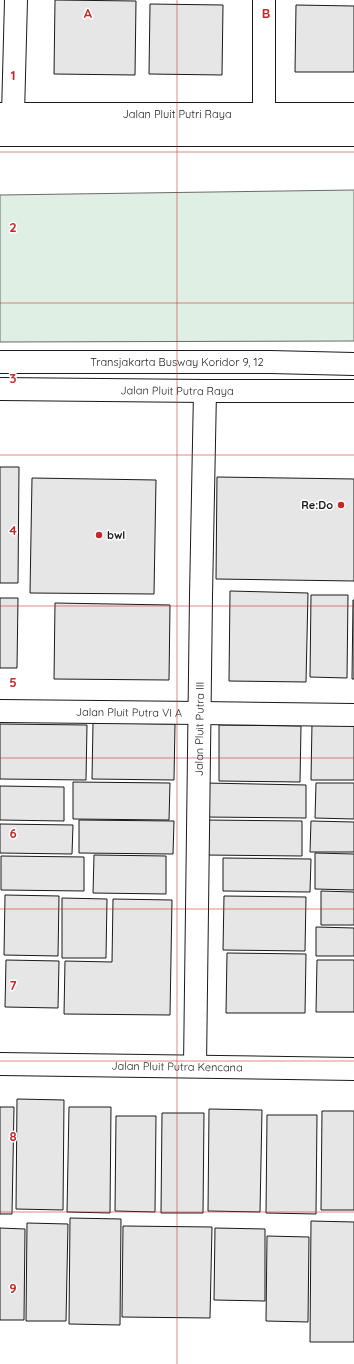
<svg xmlns="http://www.w3.org/2000/svg" width="354" height="1364" font-family="Quicksand,sans-serif">
<style>
.green{fill:#e0efe3;stroke:#6a6a6a}
.building{fill:#e6e6e6;stroke:#1a1a1a}
.lines{fill:none;stroke-linecap:round;stroke-linejoin:round}
.minor-casing{stroke:#1a1a1a;stroke-width:24}
.minor{stroke:#fff;stroke-width:22}
.grid{fill:none;stroke:#c62828;stroke-width:1;stroke-opacity:0.55}
.poi-dot{fill:#c62828;stroke:#fff;stroke-width:1.5}
.labels{text-anchor:middle;dominant-baseline:central;stroke-width:3;stroke-linejoin:round;paint-order:stroke}
.street-label{font-size:11px;fill:#1a1a1a;stroke:#fff}
.poi-label{font-size:11px;font-weight:bold;fill:#1a1a1a;stroke:#fff;text-anchor:end}
.grid-label{font-size:13px;text-anchor:middle;font-weight:bold;fill:#c62828;stroke:#fff;stroke-width:3;stroke-linejoin:round;paint-order:stroke}
</style>
<rect width="100%" height="100%" fill="#fff"/>
<path class="green" d="M354 190V341L0 342V195Z"/>
<g class="building">
<path d="M55 0 136 1 135 75 54 74Z"/>
<path d="M150 4 223 5 222 75 149 74Z"/>
<path d="M296 5 354 6V72H295Z"/>
<path d="M0 467H19L18 583H0Z"/>
<path d="M217 477 354 479V581L216 579Z"/>
<path d="M32 478 156 480 154 594 30 593Z"/>
<path d="M230 591 308 593 306 682 229 681Z"/>
<path d="M311 595H348L347 678 310 677Z"/>
<path d="M0 598H18L17 668H0Z"/>
<path d="M353 600H354V679H352Z"/>
<path d="M55 603 170 605 169 680 54 679Z"/>
<path d="M93 723 175 724 174 780 92 779Z"/>
<path d="M312 723H354V780H311Z"/>
<path d="M0 724 87 725 86 780 0 779Z"/>
<path d="M219 725 301 726 300 782 219 781Z"/>
<path d="M73 782 170 783 169 820 73 819Z"/>
<path d="M205 783 306 785V818L205 817Z"/>
<path d="M316 783H354V819L315 818Z"/>
<path d="M0 786 64 787V821L0 820Z"/>
<path d="M79 820 174 821 173 854 79 853Z"/>
<path d="M205 820 302 821V856L205 855Z"/>
<path d="M311 821 354 822V852H310Z"/>
<path d="M0 824 73 825 72 854 0 853Z"/>
<path d="M315 853 354 854V890L315 889Z"/>
<path d="M94 855 166 856V894L93 893Z"/>
<path d="M1 856 84 857V891L1 890Z"/>
<path d="M223 858 311 859 310 892 223 891Z"/>
<path d="M321 891 354 892V925H321Z"/>
<path d="M5 895 59 896 58 956 4 955Z"/>
<path d="M224 896 306 897 305 951 223 950Z"/>
<path d="M62 898 107 899 106 958H62Z"/>
<path d="M113 899 172 900 170 1015 64 1014 65 961 112 962Z"/>
<path d="M316 927 354 928V956H316Z"/>
<path d="M227 953 306 954 305 1013H226Z"/>
<path d="M6 960 59 961 58 1008 5 1007Z"/>
<path d="M317 960H354V1012H316Z"/>
<path d="M17 1099 64 1100 63 1210 16 1209Z"/>
<path d="M0 1107H14L12 1214H0Z"/>
<path d="M69 1107H111L110 1213 67 1212Z"/>
<path d="M209 1109 262 1110 260 1212 208 1211Z"/>
<path d="M322 1111H354V1210H321Z"/>
<path d="M162 1113H204L203 1213H161Z"/>
<path d="M267 1115H317L316 1214 266 1213Z"/>
<path d="M116 1116H156L155 1212 115 1211Z"/>
<path d="M70 1218 121 1219 120 1325 69 1324Z"/>
<path d="M311 1221 354 1222V1342H310Z"/>
<path d="M27 1223 68 1224 66 1321H26Z"/>
<path d="M123 1226 212 1227 210 1318 122 1317Z"/>
<path d="M0 1228 25 1229 24 1320H0Z"/>
<path d="M215 1228 265 1229V1301L214 1300Z"/>
<path d="M267 1236 309 1237 308 1322 266 1321Z"/>
</g>
<g class="lines">
<g class="minor-casing">
<g id="minor">
<path id="s1" d="M0 114H354"/>
<path d="M13 114 16 0"/>
<path d="M264 114V0"/>
<path d="M0 135H354"/>
<path id="s2" d="M0 362H270L354 364"/>
<path id="s3" d="M0 389 205 391H354"/>
<path id="s4" d="M0 711 200 713 354 715"/>
<path id="s5" d="M0 1064 354 1069"/>
<path id="s6" d="M195 1066 201 596 205 391"/>
</g>
</g>
<use href="#minor" class="minor"/>
</g>
<path class="grid" d="M177 0V1364M0 152H354M0 303H354M0 455H354M0 606H354M0 758H354M0 909H354M0 1061H354M0 1212H354"/>
<g class="poi-dot">
<circle cx="341" cy="505" r="4"/>
<circle cx="99" cy="535" r="4"/>
</g>
<g class="labels">
<g class="street-label">
<text stroke="none"><textPath href="#s1" startOffset="177">Jalan Pluit Putri Raya</textPath></text>
<text stroke="none"><textPath href="#s2" startOffset="177">Transjakarta Busway Koridor 9, 12</textPath></text>
<text stroke="none"><textPath href="#s3" startOffset="177">Jalan Pluit Putra Raya</textPath></text>
<text stroke="none"><textPath href="#s4" startOffset="129">Jalan Pluit Putra VI A</textPath></text>
<text stroke="none"><textPath href="#s6" startOffset="337">Jalan Pluit Putra III</textPath></text>
<text stroke="none"><textPath href="#s5" startOffset="177">Jalan Pluit Putra Kencana</textPath></text>
</g>
<g class="poi-label">
<text x="333" y="505">Re:Do</text>
<text x="107" y="535" text-anchor="start">bwl</text>
</g>
</g>
<g class="grid-label">
<text x="88" y="18">A</text>
<text x="266" y="18">B</text>
<text x="13" y="80">1</text>
<text x="13" y="232">2</text>
<text x="13" y="383">3</text>
<text x="13" y="535">4</text>
<text x="13" y="687">5</text>
<text x="13" y="838">6</text>
<text x="13" y="990">7</text>
<text x="13" y="1141">8</text>
<text x="13" y="1293">9</text>
</g>
</svg>
